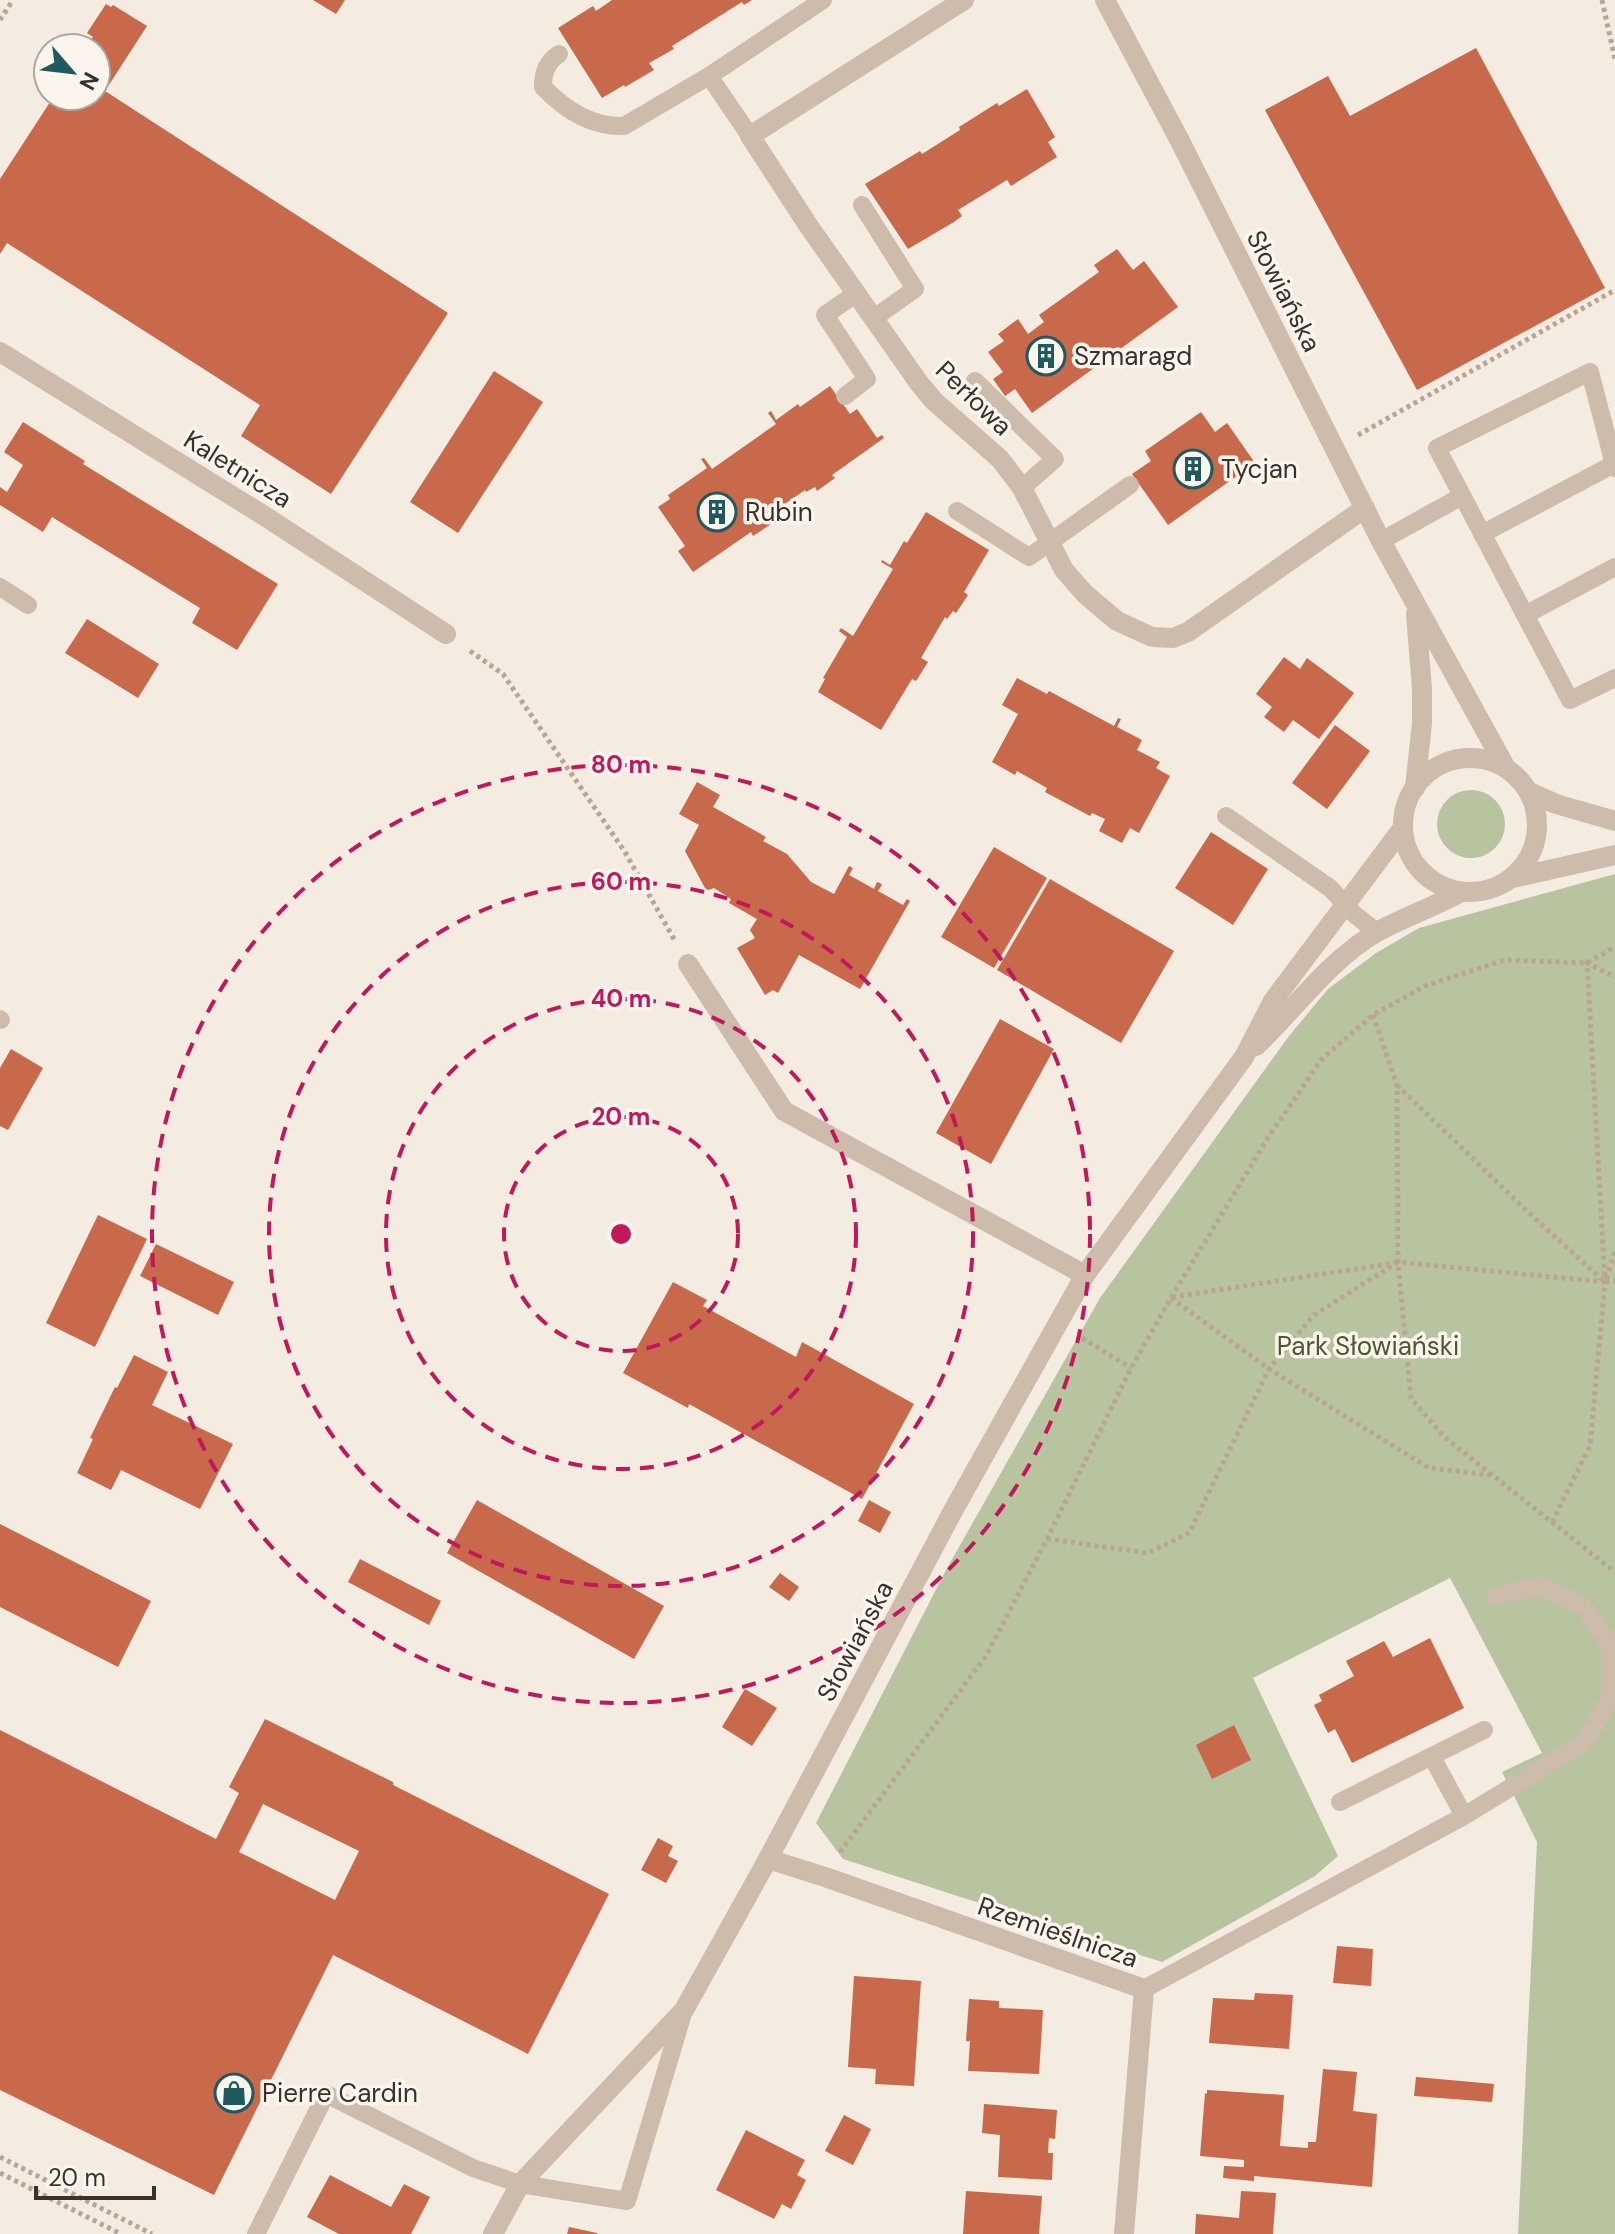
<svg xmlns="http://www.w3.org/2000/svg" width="1615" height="2234" font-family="'DM Sans',sans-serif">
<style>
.green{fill:#b8c4a0}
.building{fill:#c8694b;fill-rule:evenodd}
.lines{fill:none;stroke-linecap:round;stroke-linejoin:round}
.path{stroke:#b9a596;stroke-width:5;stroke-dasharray:4 4;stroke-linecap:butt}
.lane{stroke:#cdbbac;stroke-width:18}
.street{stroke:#cdbbac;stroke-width:20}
.ring{fill:none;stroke:#c2185b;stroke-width:4;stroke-dasharray:14 10}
.labels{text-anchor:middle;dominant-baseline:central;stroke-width:7;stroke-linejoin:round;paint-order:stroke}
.street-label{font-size:26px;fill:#3b302b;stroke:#fbf5ee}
.poi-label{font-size:26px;fill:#3b302b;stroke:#fbf5ee;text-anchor:start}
.park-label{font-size:26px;fill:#4a5a2e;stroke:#fbf5ee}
.centre{fill:#c2185b;stroke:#fbf5ee;stroke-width:4}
.ring-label{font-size:24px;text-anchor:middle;font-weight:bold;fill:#c2185b;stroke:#fbf5ee;stroke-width:7;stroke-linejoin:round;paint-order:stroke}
</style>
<rect width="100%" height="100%" fill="#f4ebe1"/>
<g class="green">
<circle cx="1471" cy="824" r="34"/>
<path d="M1615 874V2234H1518L1537 1842 1502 1772 1542 1753 1450 1578 1253 1678 1338 1856 1315 1876 1162 1962 843 1859 816 1823 946 1570 1100 1298 1289 1036 1328 989 1376 953 1419 928Z"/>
</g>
<g class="building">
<path d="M313 0H345L336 14Z"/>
<path d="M612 0H752L744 5 742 2 672 46 674 49 649 63 654 70 625 87 624 85 602 98 558 28 593 6 596 11Z"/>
<path d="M106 4 111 7 113 5 147 26 105 91 448 313 331 494 241 436 260 405 7 243 0 254V179L54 96H96V48H85L93 37 87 33Z"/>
<path d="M1476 48 1605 288 1417 390 1265 110 1328 76 1350 116Z"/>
<path d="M1027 89 1055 137 1048 142 1057 157 1011 186 1007 180 958 210 962 216 954 222 908 249 865 184 920 151 922 154 960 130 959 127 997 103 999 106Z"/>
<path d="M1117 249 1133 270 1144 261 1178 307 1032 413 1015 389 1005 396 993 379 1003 372 988 352 1004 341 998 334 1018 319 1028 334 1044 322 1039 315 1099 272 1094 265Z"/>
<path d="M494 371 543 402 458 533 410 502Z"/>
<path d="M830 386 850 414 857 409 877 438 882 435 884 438 832 475 835 478 817 491 815 487 806 492 805 490 766 517 771 524 753 536 751 532 693 572 678 551 685 546 658 507 670 499 668 495 707 468 701 459 704 458 712 469 776 424 768 413 771 411 776 420 798 404 800 407Z"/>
<path d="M1201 412 1215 432 1227 423 1255 463 1168 525 1132 474 1151 461 1145 451Z"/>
<path d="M23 422 85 461 83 464 278 584 237 650 192 623 200 608 52 517 43 532 0 505V487L7 492 23 465 4 452Z"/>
<path d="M926 512 989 550 964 592 968 595 956 613 953 611 947 619 945 617 921 658 928 662 916 681 912 679 881 730 818 692 825 679 823 678 847 637 839 631 841 628 853 636 893 569 881 562 882 560 890 565 904 541 907 543Z"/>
<path d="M87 619 159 664 138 698 65 653Z"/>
<path d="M1284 657 1300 669 1307 658 1354 693 1319 739 1293 720 1284 732 1264 717 1272 707 1256 694Z"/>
<path d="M1017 678 1047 694 1049 691 1114 726 1118 718 1121 719 1117 727 1142 740 1137 750 1160 762 1156 768 1170 776 1139 833 1130 828 1122 843 1099 831 1105 819 1092 813 1090 816 1045 792 1047 788 1017 771 1015 775 992 762 1018 714 1002 705Z"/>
<path d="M1335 725 1370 751 1327 809 1292 783Z"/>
<path d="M697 782 720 795 713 807 766 837 763 841 787 854 811 882 834 894 849 866 853 868 849 875 874 889 877 882 880 883 882 885 878 891 903 905 907 899 910 901 860 989 799 955 778 993 773 990 765 995 737 948 755 938 750 930 757 919 729 903 731 899 714 888 708 890 705 888 685 851 699 825 679 814Z"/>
<path d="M1211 832 1268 869 1233 925 1175 888Z"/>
<path d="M994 847 1047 878 994 968 941 937Z"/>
<path d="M1050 879 1174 951 1121 1043 997 970Z"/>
<path d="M1000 1019 1054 1049 991 1164 936 1133Z"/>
<path d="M11 1049 43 1068 8 1130 0 1126V1068Z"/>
<path d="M98 1215 147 1239 95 1347 46 1323Z"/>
<path d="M156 1244 234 1282 218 1315 140 1276Z"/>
<path d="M673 1282 707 1300 703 1306 796 1357 802 1342 914 1404 862 1499 689 1404 688 1408 623 1373Z"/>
<path d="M134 1355 168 1372 152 1405 233 1444 200 1509 121 1470 111 1490 77 1473 93 1439 90 1438 115 1387 117 1388Z"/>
<path d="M477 1500 664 1606 634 1659 447 1553Z"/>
<path d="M869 1500 891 1512 880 1533 858 1521Z"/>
<path d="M0 1524 151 1601 118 1667 0 1607Z"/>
<path d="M360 1559 441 1601 429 1625 348 1582Z"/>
<path d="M780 1573 799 1587 789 1601 769 1587Z"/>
<path d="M1430 1638 1464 1708 1352 1763 1335 1729 1328 1733 1314 1705 1322 1701 1319 1695 1354 1676 1346 1661 1384 1641 1393 1657Z"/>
<path d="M745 1689 777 1708 752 1746 722 1727Z"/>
<path d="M265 1719 393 1782V1785L609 1894 528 2054 333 1955 214 2195 0 2090V1730L216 1839 239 1793 229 1787ZM263 1804 359 1851 335 1900 239 1852Z"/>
<path d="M1234 1725 1251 1760 1212 1779 1196 1745Z"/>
<path d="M658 1838 673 1846 668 1856 678 1861 666 1883 641 1870Z"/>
<path d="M1337 1946 1373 1949 1371 1986 1333 1983Z"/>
<path d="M854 1976 921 1981 914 2086 875 2084 876 2069 848 2067Z"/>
<path d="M1255 1993 1293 1995 1289 2049 1209 2043 1213 1998 1254 2000Z"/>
<path d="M969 1999 999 2001V2008L1043 2010 1039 2074 968 2071 970 2041H966Z"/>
<path d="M1323 2069 1357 2072 1353 2111 1377 2114 1372 2187 1254 2176V2181L1223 2178 1224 2166 1244 2167V2160L1200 2156 1205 2093 1207 2094V2090L1284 2095 1280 2146 1308 2148V2142H1316Z"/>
<path d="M1416 2077 1494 2084 1492 2102 1414 2096Z"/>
<path d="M984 2104 1057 2110 1055 2139 1049 2138 1048 2153H1053L1052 2180 998 2177 1000 2135 982 2133Z"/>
<path d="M844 2115 871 2129 853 2165 825 2151Z"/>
<path d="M746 2130 805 2160 797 2175 806 2180 791 2209 782 2204 774 2219 716 2190Z"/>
<path d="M330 2175 391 2207 404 2184 430 2197 411 2234H339L307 2217Z"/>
<path d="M966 2191 1042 2196 1039 2234H963Z"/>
<path d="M1241 2191 1276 2193 1273 2234H1195L1196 2214 1239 2218Z"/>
<path d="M569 2227 597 2233V2234H567Z"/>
</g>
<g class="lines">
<g class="path">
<path d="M1602 0 1615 59"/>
<path d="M0 20 13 0"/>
<path d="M1358 435 1615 290"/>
<path d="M470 651 503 674 625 852 675 941"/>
<path d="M1373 1015 1397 1085 1398 1262 1411 1398 1443 1436 1615 1572"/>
<path d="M1397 1085 1531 1215 1604 1281"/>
<path d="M1615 1252 1605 1282 1615 1281"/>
<path d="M1172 1297 1395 1263"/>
<path d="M1171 1298 1269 1369 1429 1468 1490 1475"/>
<path d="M1082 1338 1131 1368"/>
<path d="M1552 1522 1590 1446 1605 1282 1587 963 1615 977"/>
<path d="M1047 1539 1148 1553 1189 1533 1269 1369 1314 1315 1398 1262 1605 1282"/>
<path d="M840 1852 986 1656 1047 1539 1131 1368 1171 1298 1269 1136 1322 1059 1373 1015 1425 986 1505 960 1587 963 1615 947"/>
<path d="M0 2157 152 2234"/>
<path d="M0 2173 121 2234"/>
</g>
<g class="lane">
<path d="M559 54C547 62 543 72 543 87 565 110 592 127 624 126L709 76 823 0"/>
<path d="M709 76 750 136"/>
<path d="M862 205 915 289 874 318"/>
<path d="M975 381 1055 459 1022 488"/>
<path d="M845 396 867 379 825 315 857 293"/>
<path d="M1615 468 1590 372 1437 448 1570 700 1615 678"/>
<path d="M957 511 1029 557 1130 485"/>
<path d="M1482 534 1614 464"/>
<path d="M1381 541 1462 496"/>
<path d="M0 587 28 605"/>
<path d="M1525 615 1615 567"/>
<path d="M1226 816 1330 888 1354 914 1377 932"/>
<path d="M0 1019 1 1020"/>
<path d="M1432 1757 1464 1816"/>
<path d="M1340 1802 1484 1730"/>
<path d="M1144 1989 1464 1816 1583 1743 1610 1700V1646L1583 1606 1539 1586 1496 1596"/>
<path d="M256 2234 326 2094 473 2168 520 2184 627 2201 684 2010"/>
</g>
<g class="street">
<path d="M964 0 750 136 808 225 919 383 934 401 1000 459 1022 488 1064 570 1085 594 1117 621 1152 637 1173 638 1188 632 1365 508"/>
<path d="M1105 0 1180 141 1381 541 1506 768"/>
<path d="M0 352 263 515 446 634"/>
<circle cx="1470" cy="825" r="67"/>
<path d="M1415 788 1422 723V689L1416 614"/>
<path d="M1529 792 1556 804 1615 821"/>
<path d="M1513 878 1615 855"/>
<path d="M688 964 784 1111 1085 1275"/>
<path d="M1256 1046C1296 1008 1328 961 1377 932 1404 917 1434 907 1461 892"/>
<path d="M768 1859 825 1877 1144 1989 1124 2234"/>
<path d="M493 2234 520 2184 684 2010 768 1859 954 1509 1085 1275 1244 1057 1273 1001 1402 829"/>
</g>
</g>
<g class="ring">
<circle cx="621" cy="1234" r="117"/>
<circle cx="621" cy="1234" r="235"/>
<circle cx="621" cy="1234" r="352"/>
<circle cx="621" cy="1234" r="469"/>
</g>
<defs>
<g id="building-ring" transform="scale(2)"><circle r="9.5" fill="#fbf5ee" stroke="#1f5a5e" stroke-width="1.5"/><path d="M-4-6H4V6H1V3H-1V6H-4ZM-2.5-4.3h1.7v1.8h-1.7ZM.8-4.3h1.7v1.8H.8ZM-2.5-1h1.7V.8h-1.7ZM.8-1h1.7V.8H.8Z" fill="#1f5a5e"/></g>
<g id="shop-ring" transform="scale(2)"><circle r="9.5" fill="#fbf5ee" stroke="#1f5a5e" stroke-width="1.5"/><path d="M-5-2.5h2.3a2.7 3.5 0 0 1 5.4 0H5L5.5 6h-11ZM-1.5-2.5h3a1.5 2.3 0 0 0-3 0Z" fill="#1f5a5e"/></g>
</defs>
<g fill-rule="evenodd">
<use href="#building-ring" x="1046" y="356"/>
<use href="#building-ring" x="1193" y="469"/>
<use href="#building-ring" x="717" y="512"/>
<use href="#shop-ring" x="234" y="2093"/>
</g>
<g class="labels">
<g class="street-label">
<text transform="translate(1284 291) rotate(63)">Słowiańska</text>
<text transform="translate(974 398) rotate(44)">Perłowa</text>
<text transform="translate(238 469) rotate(32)">Kaletnicza</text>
<text transform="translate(855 1641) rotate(-62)">Słowiańska</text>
<text transform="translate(1058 1932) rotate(19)">Rzemieślnicza</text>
</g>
<g class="poi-label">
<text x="1074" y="356">Szmaragd</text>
<text x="1221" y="469">Tycjan</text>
<text x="745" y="512">Rubin</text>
<text x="262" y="2093">Pierre Cardin</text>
</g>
<g class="park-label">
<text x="1368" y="1346">Park Słowiański</text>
</g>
</g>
<circle cx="621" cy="1234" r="12" class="centre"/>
<g class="ring-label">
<text x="621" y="773">80 m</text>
<text x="621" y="890">60 m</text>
<text x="621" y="1007">40 m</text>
<text x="621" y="1125">20 m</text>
</g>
<g transform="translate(72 72) rotate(118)"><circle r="38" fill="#fbf5ee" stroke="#aea6a0" stroke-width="2"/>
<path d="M0-6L14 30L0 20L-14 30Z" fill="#1f5a5e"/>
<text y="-12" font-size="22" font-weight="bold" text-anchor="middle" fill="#3b302b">N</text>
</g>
<path d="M36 2186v12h118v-12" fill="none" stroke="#3b302b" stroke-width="4"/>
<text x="48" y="2186" font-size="24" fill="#3b302b" stroke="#fbf5ee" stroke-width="6" paint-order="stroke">20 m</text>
</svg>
